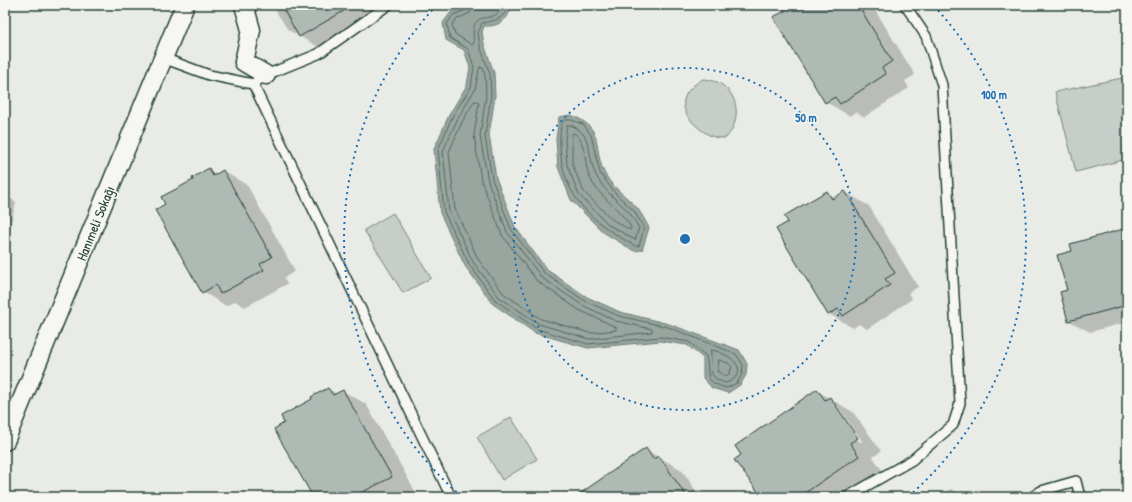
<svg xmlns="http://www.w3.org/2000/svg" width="1132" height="502" font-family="'Patrick Hand',sans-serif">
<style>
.green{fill:#c7cec9;stroke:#73867e}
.water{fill:#99a6a0;stroke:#687c75}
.shadow{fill:#0003;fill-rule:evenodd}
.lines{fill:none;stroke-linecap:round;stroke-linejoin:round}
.shore{stroke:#50675f;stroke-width:1}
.building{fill:#b0bab5;stroke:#1f3d34}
.service-casing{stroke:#1f3d34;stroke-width:12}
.minor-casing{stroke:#1f3d34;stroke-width:21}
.service{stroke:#f6f6f2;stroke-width:9}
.minor{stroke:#f6f6f2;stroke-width:18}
.ring{fill:none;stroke:#1f6fb2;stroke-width:2;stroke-dasharray:2 4}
.labels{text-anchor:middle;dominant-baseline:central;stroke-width:3;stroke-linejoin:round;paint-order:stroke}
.street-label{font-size:14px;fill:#1f3d34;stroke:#f6f6f2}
.centre{fill:#1f6fb2;stroke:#f6f6f2;stroke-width:2}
.ring-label{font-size:12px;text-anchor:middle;font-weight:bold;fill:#1f6fb2;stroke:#f6f6f2;stroke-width:3;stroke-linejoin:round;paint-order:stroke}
</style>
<rect width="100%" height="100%" fill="#e9ebe7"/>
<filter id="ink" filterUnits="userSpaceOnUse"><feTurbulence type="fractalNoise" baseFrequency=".025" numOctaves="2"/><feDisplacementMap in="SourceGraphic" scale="8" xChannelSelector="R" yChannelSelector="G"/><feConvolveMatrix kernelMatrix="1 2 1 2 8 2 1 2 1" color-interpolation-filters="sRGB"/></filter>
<g filter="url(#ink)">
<g class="green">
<path d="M1127 77V159L1076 172 1055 92Z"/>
<path d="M703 79C734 80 747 114 726 138 722 138 718 138 714 137 700 132 678 113 685 97 688 89 696 83 703 79Z"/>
<path d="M393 213 431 278 403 293 364 230Z"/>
<path d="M511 417 537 459 502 480 477 437Z"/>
</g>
<g class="water">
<path d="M467 5H511C510 20 498 27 484 26L482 32 484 44 494 73 495 96 489 135 496 178 515 227 547 270 587 297 620 312 669 324 739 350 747 364 746 375 740 385 728 393 712 388 703 378V358L687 345 660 341 588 348 535 333 493 304 465 266 440 213 434 149 449 115 467 85 470 67 464 50 446 40 443 23 451 12Z"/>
<path d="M571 115C604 128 593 144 603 170 610 187 627 196 638 209 642 215 646 222 649 228L642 250 634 251 603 232 571 200 558 167 556 139 559 117Z"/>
</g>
<g class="shadow">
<path d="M272 5H401L324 50 288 30Z"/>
<path d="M664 5H672L668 8Z"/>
<path d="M676 5H689L683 9Z"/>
<path d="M783 5H872L915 75 905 81 909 88 864 117 856 112 850 116 826 102Z"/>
<path d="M209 170 217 175 223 171 247 185 295 271 284 278 287 284 245 307 235 301 226 306 203 292 166 204Z"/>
<path d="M5 189 7 191 6 196 16 202 5 247Z"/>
<path d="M827 192 836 198 845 192 869 206 918 287 908 293 912 299 867 329 859 324 853 328 829 314 789 222Z"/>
<path d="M1127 229V322L1090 332 1069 321 1062 293 1068 291Z"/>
<path d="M328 389 337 394 343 391 366 404 415 491 403 497H314L286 424Z"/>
<path d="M817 391 853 412 881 451 873 457 882 470 842 497H763ZM835 407H838L862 441 860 442Z"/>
<path d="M646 450 682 470 700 497H576Z"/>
<path d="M951 489 966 497H937Z"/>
</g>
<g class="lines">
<g class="shore">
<path d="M467 5 466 10 453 15 447 24 450 38 468 49 474 67 471 87 452 117 438 150 444 212 469 264 495 300 537 329 588 344 660 337 689 342 706 356C711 376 701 381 727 388L737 383 742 374 743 365 736 354 668 327 619 316 585 301 544 273 511 229 492 179 485 136 491 96 490 74 480 46 478 33 482 23C494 20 505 21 507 5"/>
<path d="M472 5 470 13 457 19 452 25 455 34 472 45 474 43C468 3 497 29 502 5"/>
<path d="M480 67 483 68 485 75 486 96 480 136 488 181 507 232 542 278 582 305 616 321 652 329V332L589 339 539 324 499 297 473 262 449 211 443 151 457 120 475 89Z"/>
<path d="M475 101 479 103 474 135 481 180 502 235 537 281 579 310 616 327V330L590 333 541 319 503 293 478 259 455 209 449 152 462 122Z"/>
<path d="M564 120H571L583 124 591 135 600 173 615 193 634 211 644 228 639 246H635C593 222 563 199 560 147 560 139 559 126 564 120Z"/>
<path d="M570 125C593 133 587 154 595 173 602 191 620 201 631 215 634 219 636 224 639 228L635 240 609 225 579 195 567 165 565 139 567 126Z"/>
<path d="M574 133C587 142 584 163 589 176 598 197 620 208 631 227L630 230 613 220 584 192 572 164V134Z"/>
<path d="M711 350C729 352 754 372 726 383L717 380 712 374Z"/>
<path d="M719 360 728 363 732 367 729 374 726 376 718 372Z"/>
</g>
</g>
<g class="building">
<path d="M281 5H354L299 37Z"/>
<path d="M781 5H858L892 61 882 68 886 74 840 104 835 97 825 103 773 17 785 11Z"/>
<path d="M209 168 213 176 223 170 272 257 260 264 264 270 220 294 216 285 202 293 155 210 165 204 161 197 193 180 192 178Z"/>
<path d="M827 191 832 199 845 191 895 273 885 279 890 285 843 316 838 309 828 315 776 229 788 222 784 216Z"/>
<path d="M1127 228V305L1068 321 1060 292 1067 290 1057 255 1072 251 1070 244Z"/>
<path d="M328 388 333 395 343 390 392 477 353 497H313L274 429 284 423 281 416 312 399 311 397Z"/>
<path d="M817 389 825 400 830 397 858 438 850 443 859 456 799 497H762L734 460 741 455 735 446Z"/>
<path d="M646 448 653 459 659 456 687 497H575Z"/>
</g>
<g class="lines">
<g class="service-casing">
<g id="service">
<path d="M163 58 209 75 253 84 266 75 318 54 388 5"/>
<path d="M253 84 451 497"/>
<path d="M847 497 912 460 953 425 960 403 942 85 926 36 905 5"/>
<path d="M1032 497 1041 491 1076 481 1080 497"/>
</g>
</g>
<g class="minor-casing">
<g id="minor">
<path d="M244 5 251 30 244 62 266 75"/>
<path d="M5 441 185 5"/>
</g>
</g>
<use href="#service" class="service"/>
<use href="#minor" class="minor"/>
</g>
</g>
<g class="ring">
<circle cx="685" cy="239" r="171"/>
<path d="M461 496A341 341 0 0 1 436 6M934 6A341 341 0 0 1 909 496"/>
</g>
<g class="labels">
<g class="street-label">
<text transform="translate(95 223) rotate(-68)">Hanımeli Sokağı</text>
</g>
</g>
<circle cx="685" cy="239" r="6" class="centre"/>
<g class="ring-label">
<text x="994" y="99">100 m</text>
<text x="806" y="122">50 m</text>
</g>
<rect width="1132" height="502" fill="none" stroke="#f6f6f2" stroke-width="20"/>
<rect x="10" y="10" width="1112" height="482" fill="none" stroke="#1f3d34" stroke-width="1.5" filter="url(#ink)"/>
</svg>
